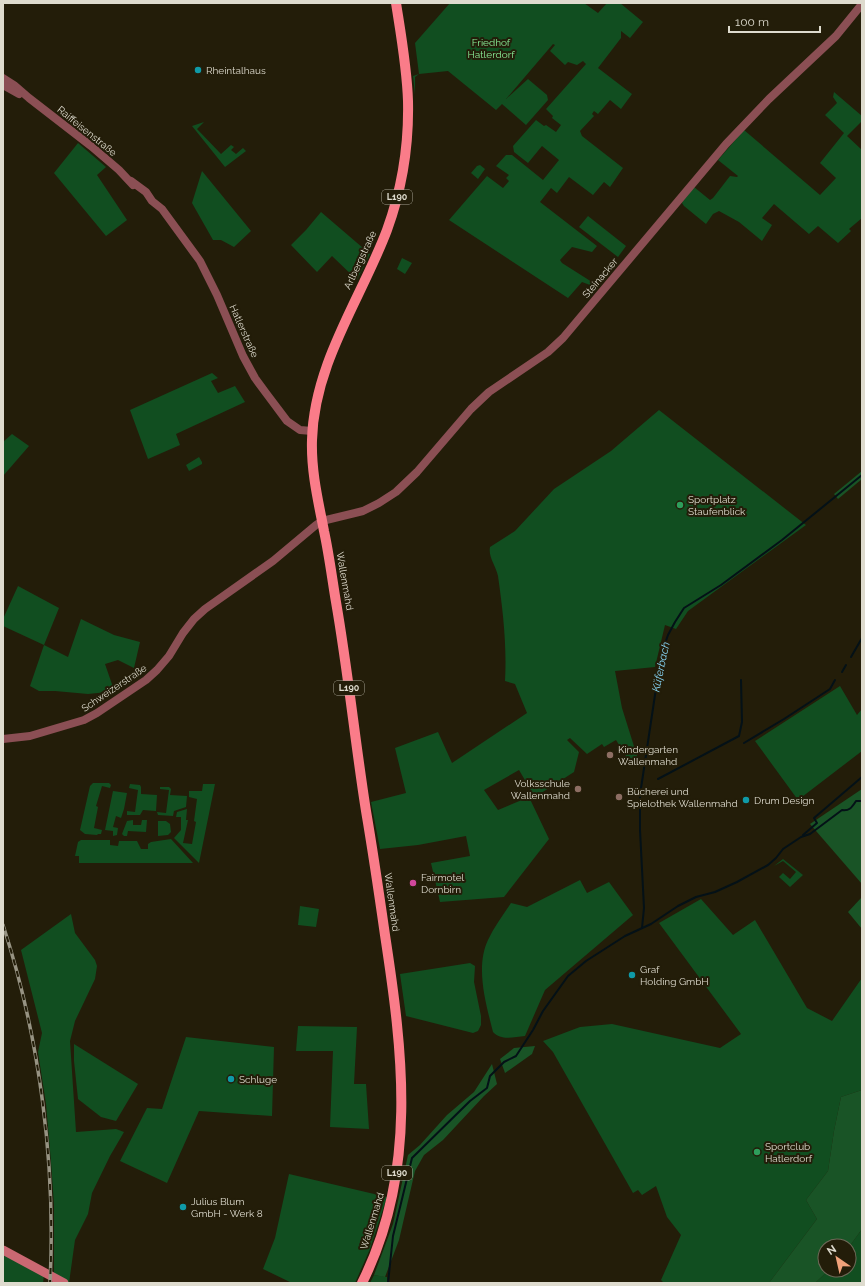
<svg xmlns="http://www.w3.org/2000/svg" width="865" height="1286" font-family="Raleway,sans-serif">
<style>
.green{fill:#114e20}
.forest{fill:#195426}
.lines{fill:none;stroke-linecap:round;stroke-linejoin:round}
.stream{stroke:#041117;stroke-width:2}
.tertiary{stroke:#8b4f54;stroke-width:8}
.secondary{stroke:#ca6872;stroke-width:9}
.primary{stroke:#fa7c89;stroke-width:10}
.rail-casing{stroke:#979383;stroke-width:3.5}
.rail{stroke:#231d09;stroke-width:2;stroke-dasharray:6;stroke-linecap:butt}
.culture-dot{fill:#0f9aa8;stroke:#231d09;stroke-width:1.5}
.leisure-dot{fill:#2e9e5b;stroke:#231d09;stroke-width:1.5}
.education-dot{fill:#8d6e63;stroke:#231d09;stroke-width:1.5}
.hotel-dot{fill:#d1479c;stroke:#231d09;stroke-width:1.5}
.labels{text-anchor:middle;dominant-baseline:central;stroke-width:4;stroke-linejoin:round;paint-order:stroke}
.shield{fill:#231d09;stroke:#a6a293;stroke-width:1}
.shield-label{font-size:9px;font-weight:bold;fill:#dedbce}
.park-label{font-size:10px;fill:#8aef99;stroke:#231d09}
.poi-label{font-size:10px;fill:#dedbce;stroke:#231d09;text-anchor:start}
.street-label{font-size:10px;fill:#dedbce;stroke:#231d09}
.water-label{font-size:11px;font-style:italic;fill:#89d9fa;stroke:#231d09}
</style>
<rect width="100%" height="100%" fill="#231d09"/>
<g class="green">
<path d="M450 3H584L598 13 607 3H620L643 22 630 38 621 31V38L598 68 632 94 621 109 610 100 598 114 594 111 592 114 594 116 580 131 582 136 623 168 610 187 604 182 593 195 569 177 557 193 551 188 540 202 597 246 592 252 572 247 560 260 562 263 592 282 590 285 582 282 568 298 449 220 487 176 503 188 509 181 506 178 509 175 496 166 506 155H512L543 180 559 160 542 146 528 163 514 152 513 146 536 120 544 126 546 125 556 132 561 125 552 118 553 116 546 109 586 64 583 61 577 65 568 62 565 65 550 51 555 45 553 44 506 99 528 79 547 95 548 100 526 125 502 104 496 110 448 71 419 74 415 77V95L413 76 419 74 415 43Z"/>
<path d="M834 92 862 116V121L847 136 862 150V218L849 229 851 231 838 243 818 226 809 234 774 204 762 218 772 225 762 241 739 222 719 211 713 214 706 224 684 206 682 203 683 201 694 187 710 200 713 198 730 176 737 177 738 176 718 160 744 130 820 195 836 178 820 163 844 133 825 115 837 103 833 97Z"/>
<path d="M204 122 197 129 221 154 231 145 234 147 231 150 236 154 243 148 246 151 225 167 192 126Z"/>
<path d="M78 143 106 167 97 175 127 220 106 236 54 173Z"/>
<path d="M480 165 485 169 478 179 471 173 477 166Z"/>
<path d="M202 171 251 231 234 247 221 240H213L192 203Z"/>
<path d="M321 212 370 254 357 280 332 256 317 272 291 245 306 230Z"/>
<path d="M588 216 626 246 618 257 579 227Z"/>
<path d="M402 258 412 263 405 274 397 269Z"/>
<path d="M212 373 218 378 211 381 218 393 235 386 245 402 176 434 180 445 148 459 130 410Z"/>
<path d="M659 410 806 525 688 611 676 629 665 625 655 667 615 671 622 708 638 759 631 764 616 740 604 747 602 744 587 754 570 738 567 740 579 752 574 772 535 797 519 770 484 790 498 810 529 797 549 839 504 897 440 902 431 863 470 856 466 836 418 845 380 849 371 802 406 793 395 748 438 732 452 763 527 713 515 684 505 681C507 646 503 611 498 576 496 566 488 557 490 547L515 531 554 489 611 451Z"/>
<path d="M12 434 29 446 3 476V442Z"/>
<path d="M199 457 202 462V464L189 471 186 465Z"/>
<path d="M18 586 59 608 44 645 68 657 81 619 114 635 140 642 134 668 118 660 105 664 114 690 107 692 88 694 55 691H39L30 686 44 645 3 626V619Z"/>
<path d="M840 686 857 715 862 709V751L798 800 755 741Z"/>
<path d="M93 783H109L111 785 110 788 102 786 96 806 98 807 94 828 102 830 101 834H98L97 835 85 834 80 830 90 786Z"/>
<path d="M130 784 140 785 141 787V794L157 795 156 811 143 810 140 815H127V811L135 812 138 790 129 788Z"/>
<path d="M203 784H215L199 863 174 838 181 830V817H176L177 812 187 809 186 820H188L183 843 192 844 196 822 194 821 197 799 189 797V791H202Z"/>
<path d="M160 787H169L171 789 170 795 187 796 186 807 174 811 173 816 158 815 157 812 166 813 169 790 160 789Z"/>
<path d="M113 791 127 793 124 809 121 818 116 816 113 827 118 828 117 835 113 836V831L105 830Z"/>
<path d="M133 820V825H141L142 820H147L146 832 128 831 127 836H124L122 834 127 821Z"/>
<path d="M158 821H166L170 824 171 832 168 835 158 836Z"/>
<path d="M171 839 193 863H79V856H75L78 842 81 840H110V845L118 846 119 841H137L141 849H148V844L151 842Z"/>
<path d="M783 859 803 875 790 887 779 877 783 873 790 879 796 872 783 861 774 866Z"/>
<path d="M580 880 587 893 609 882 633 915 545 990 525 1036C514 1037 501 1041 493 1032 486 1004 475 967 488 940 494 927 503 915 511 903L527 907Z"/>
<path d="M701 899 733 935 755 920 807 1008 832 1021 862 978V1090L841 1097 834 1131 828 1171 806 1200 817 1219 769 1283H664L661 1280 681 1235 667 1217 656 1186 642 1195 638 1190 633 1193 553 1052 543 1041 580 1027 612 1024 720 1048 741 1034 659 923Z"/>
<path d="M300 906 319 909 316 927 298 925Z"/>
<path d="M71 914 75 933 95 960 97 966 95 979 75 1021 70 1041 76 1132 116 1129 124 1132 110 1156 92 1193 88 1214 75 1240 69 1283H54V1205L51 1162 46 1104 38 1052 42 1033 21 950Z"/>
<path d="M470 963 475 966 474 982 481 1016V1025L478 1031 473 1033 406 1016 400 974Z"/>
<path d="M298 1026 357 1027 354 1084H366L369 1129 330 1127 333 1051H296Z"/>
<path d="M186 1037 274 1047 272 1116 199 1111 167 1183 120 1161 147 1108 162 1109Z"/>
<path d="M74 1044 138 1084 116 1121 101 1117 78 1099 74 1061Z"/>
<path d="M289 1174 387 1197 370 1249 355 1283H292L263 1269 275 1238Z"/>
<path d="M862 1229V1283H815L829 1270H849V1247Z"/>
<path d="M3 1252 44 1275 43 1283H3Z"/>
<path d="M374 1275 387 1277V1283H370Z"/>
</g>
<g class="forest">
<path d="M862 471V479L838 499 834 494Z"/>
<path d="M862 789V884L810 824Z"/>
<path d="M862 897V929L848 912Z"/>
<path d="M535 1046 532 1054 505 1073 500 1059 514 1048Z"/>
<path d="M492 1064 497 1084 484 1096 443 1140 424 1155 415 1171 399 1240 385 1277 374 1275 393 1224 408 1155 420 1145 447 1115 474 1092Z"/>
<path d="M862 1090V1229L849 1247 825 1246V1270H829L815 1283H769L817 1219 806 1200 828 1171 834 1131 841 1097Z"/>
</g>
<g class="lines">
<g class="stream">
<path d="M851 657 862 638"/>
<path d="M842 672 846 665"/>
<path d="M744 743 784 719 830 689 835 680"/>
<path d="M658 779 739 736 742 722 741 680"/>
<path d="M803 835 817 823 814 818 862 777"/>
<path d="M642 928 644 908 640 830V795L661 655 668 635 675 622 684 608 721 585 782 540 862 475"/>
<path d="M388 1283 393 1236 412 1158 470 1101 487 1088 490 1076 504 1062 516 1056 533 1030 543 1011 568 976 586 961 625 936 651 924 678 906 696 897 715 892 737 882 768 865 776 858 783 849 801 837 810 834 842 810C850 811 852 807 856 801H862"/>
</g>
<g class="tertiary">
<path d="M3 78 14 85 29 98 91 146 119 170 133 185"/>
<path d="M3 85 19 94"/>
<path d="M131 181 146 192 152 201 162 209 200 261 217 295 243 356 255 378 266 393 287 421 300 430 312 431"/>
<path d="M3 739 30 736 84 720 97 713 146 680 157 670 169 656 183 633 194 619 205 609 273 561 316 525 322 521 363 511 379 503 396 492 417 472 471 409 489 392 548 352 563 338 726 144 769 99 836 36 862 4"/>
</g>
<path class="secondary" d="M3 1250 64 1283"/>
<path class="primary" d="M362 1283C418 1171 403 1053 385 935 379 893 373 852 366 811 355 741 348 671 336 602 332 578 329 554 324 531 318 500 311 471 312 440 314 363 361 299 387 230 402 189 409 145 408 101 407 68 401 35 396 3"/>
<g class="rail-casing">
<path id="rail" d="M3 925C40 1038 56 1165 50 1283"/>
</g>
<use href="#rail" class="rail"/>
</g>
<g class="culture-dot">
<circle cx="198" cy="70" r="4"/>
<circle cx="746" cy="800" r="4"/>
<circle cx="632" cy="975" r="4"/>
<circle cx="231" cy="1079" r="4"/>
<circle cx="183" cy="1207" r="4"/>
</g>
<g class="leisure-dot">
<circle cx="680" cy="505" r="4"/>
<circle cx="757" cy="1152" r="4"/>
</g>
<g class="education-dot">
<circle cx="610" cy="755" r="4"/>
<circle cx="578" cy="789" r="4"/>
<circle cx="619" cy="797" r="4"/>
</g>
<circle class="hotel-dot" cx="413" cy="883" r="4"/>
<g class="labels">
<g class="shield">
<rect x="382" y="190" width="30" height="14" rx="3"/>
<rect x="334" y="681" width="30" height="14" rx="3"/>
<rect x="382" y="1166" width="30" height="14" rx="3"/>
</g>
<g class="shield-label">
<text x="397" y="197">L190</text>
<text x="349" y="688">L190</text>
<text x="397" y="1173">L190</text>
</g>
<g class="park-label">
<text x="491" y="42">Friedhof<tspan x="491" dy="12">Hatlerdorf</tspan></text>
</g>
<g class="poi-label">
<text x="206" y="70">Rheintalhaus</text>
<text x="688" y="499">Sportplatz<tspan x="688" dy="12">Staufenblick</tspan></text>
<text x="618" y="749">Kindergarten<tspan x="618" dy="12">Wallenmahd</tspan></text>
<text x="570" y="783" text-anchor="end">Volksschule<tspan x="570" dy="12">Wallenmahd</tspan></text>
<text x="627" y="791">Bücherei und<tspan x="627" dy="12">Spielothek Wallenmahd</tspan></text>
<text x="754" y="800">Drum Design</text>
<text x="421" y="877">Fairmotel<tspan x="421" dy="12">Dornbirn</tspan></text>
<text x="640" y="969">Graf<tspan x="640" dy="12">Holding GmbH</tspan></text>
<text x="239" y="1079">Schluge</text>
<text x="765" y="1146">Sportclub<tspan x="765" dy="12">Hatlerdorf</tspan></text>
<text x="191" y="1201">Julius Blum<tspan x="191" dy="12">GmbH - Werk 8</tspan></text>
</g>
<g class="street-label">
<text transform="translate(87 131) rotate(39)">Raiffeisenstraße</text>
<text transform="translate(360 260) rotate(-65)">Arlbergstraße</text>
<text transform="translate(600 278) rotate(-50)">Steinacker</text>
<text transform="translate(244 331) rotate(66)">Hatlerstraße</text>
<text transform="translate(345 581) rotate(80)">Wallenmahd</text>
<text transform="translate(114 688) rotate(-34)">Schweizerstraße</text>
<text transform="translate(392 902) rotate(82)">Wallenmahd</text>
<text transform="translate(372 1221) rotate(-73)">Wallenmahd</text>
</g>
<g class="water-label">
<text transform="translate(661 667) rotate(-78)">Küferbach</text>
</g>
</g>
<rect width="865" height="1286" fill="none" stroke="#dedbce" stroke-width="8"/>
<g transform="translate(837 1258) rotate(326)"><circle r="19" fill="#231d09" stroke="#6e6958"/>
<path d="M0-3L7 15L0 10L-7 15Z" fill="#f0a27a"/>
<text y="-6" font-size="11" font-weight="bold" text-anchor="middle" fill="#dedbce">N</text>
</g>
<path d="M729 26v6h91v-6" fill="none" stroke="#dedbce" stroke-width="2"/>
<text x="735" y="26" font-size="12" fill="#dedbce" stroke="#231d09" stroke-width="3" paint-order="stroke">100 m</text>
</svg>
